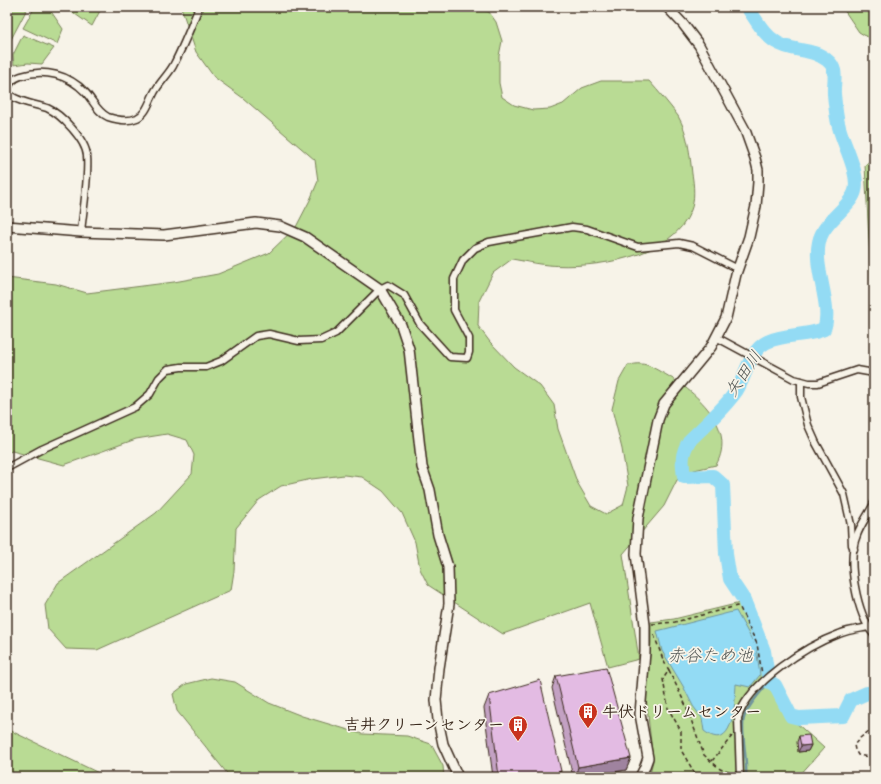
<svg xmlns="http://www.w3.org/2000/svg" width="881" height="784" font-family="Mynerve,'Klee One',sans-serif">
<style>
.green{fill:#b9db94;stroke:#7a8259}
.water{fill:#93dbf4;stroke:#70949e}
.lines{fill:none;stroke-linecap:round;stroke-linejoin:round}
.stream{stroke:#70949e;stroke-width:2.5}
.river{stroke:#93dbf4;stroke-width:14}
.street-casing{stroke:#3b2a1e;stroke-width:9}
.secondary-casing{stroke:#3b2a1e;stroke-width:12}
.path{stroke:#3b2a1e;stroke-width:1.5;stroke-dasharray:4 3;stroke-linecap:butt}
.street{stroke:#f7f3e8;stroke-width:6}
.secondary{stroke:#f7f3e8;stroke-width:9}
.wall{fill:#c3a1c3;stroke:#3b2a1e}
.shaded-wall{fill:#9f839f;stroke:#3b2a1e}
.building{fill:#e3bbe3;stroke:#3b2a1e}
.labels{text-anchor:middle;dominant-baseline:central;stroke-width:3.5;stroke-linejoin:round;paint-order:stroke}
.poi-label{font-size:16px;font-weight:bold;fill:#3b2a1e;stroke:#f7f3e8;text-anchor:start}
.water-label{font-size:17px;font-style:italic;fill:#515654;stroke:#f7f3e8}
</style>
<rect width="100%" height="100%" fill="#f7f3e8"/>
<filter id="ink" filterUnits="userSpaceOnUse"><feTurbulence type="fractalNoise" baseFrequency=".025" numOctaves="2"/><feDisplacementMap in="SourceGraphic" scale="8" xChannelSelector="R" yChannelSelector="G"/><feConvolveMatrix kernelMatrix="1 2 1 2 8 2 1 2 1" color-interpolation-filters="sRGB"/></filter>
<g filter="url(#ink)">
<g class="green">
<path d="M7 7H28L7 47Z"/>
<path d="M35 7H48L63 29 57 44 23 28Z"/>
<path d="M65 7H102L92 26Z"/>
<path d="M181 7H473L489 12 496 22 502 41 499 56V83L502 97 514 105 533 110 550 109 563 104 582 88 601 81H649C659 92 669 104 678 116 688 133 690 155 692 174 694 184 695 201 691 210 674 258 592 269 548 265 536 264 524 261 512 259L493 273 479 301 478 326 490 342 514 367 540 386 554 405 558 429 577 482 591 506 606 514 623 505 628 486 622 449 612 409 619 381 628 365C632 365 637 363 641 364 648 364 657 370 663 373 694 390 738 427 716 465L694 470 677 480 664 506 623 554 639 659 608 667 590 603 503 634 428 585 420 569 415 542 402 513 383 491 362 477 344 475 312 479 281 486 259 500 236 528 234 571 231 590 97 650 66 649 48 629 45 605 58 583 156 513 192 474 194 455 187 440 167 434 136 439 64 465 12 451 7 453V278L56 284 87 293 174 282 218 274 269 253 296 227 310 200 318 181 315 160 243 98 214 77 196 52Z"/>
<path d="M842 7H874V41L859 32Z"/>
<path d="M23 35 54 48 42 64 28 63 14 65 13 55Z"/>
<path d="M874 157V303L872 296 865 165Z"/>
<path d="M740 603 758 640 764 674 784 712 824 748 798 777H646L650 773 653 761 646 697 651 643V622L674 619Z"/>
<path d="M211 678 235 682 269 703 302 716 362 734 407 736 431 744 443 766 444 777H230L177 711 173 694 186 684Z"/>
<path d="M7 729 107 777H7Z"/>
</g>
<path class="water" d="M736 611 756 647 760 675 750 687 736 684C735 702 734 754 704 731L702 718 693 706 683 686 662 651 657 631Z"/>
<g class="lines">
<path class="stream" d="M746 777C748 760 740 730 744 718 748 705 761 692 769 682"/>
<path class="river" d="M747 7C756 19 763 34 776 42 791 52 813 48 827 60 839 69 833 82 834 94 835 104 836 117 839 127 843 144 860 173 855 191 851 207 823 221 819 242 813 269 833 307 824 329 806 337 785 333 767 342 750 350 746 375 737 390 724 409 705 425 689 441 681 454 682 462 684 477L713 476 723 485 726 554 730 579 744 600 764 651 769 682 775 685 791 716 799 718 843 716 851 700 867 693H874"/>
<g class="street-casing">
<g id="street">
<path d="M81 232C83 211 89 176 87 156 86 140 61 114 47 108 37 105 14 101 8 93 7 84 12 79 21 76 44 68 69 75 85 92 93 100 97 112 108 117 117 120 128 122 137 118 147 113 149 102 154 93 159 83 168 75 173 66 183 47 191 27 199 7"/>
<path d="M716 337 794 379 809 383H818L857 370 874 373"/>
<path d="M801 381V397L808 425 816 443 844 494 851 525 852 545 854 549"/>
<path d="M7 468 42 449 135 407 150 394 159 378 168 369 181 367H206L221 361 256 336 269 334 299 341 321 340 336 333 380 289 388 285 404 295 420 324 450 357 467 358 469 352V338L454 310V279L463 260 475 248 489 242 572 227 587 229 638 247 679 243 693 246 738 269"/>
<path d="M874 503C869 514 861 524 857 535 846 561 857 614 874 635"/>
<path d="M740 777 738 718C748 683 806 646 839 634 848 630 859 629 869 627"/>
</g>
</g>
<g class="secondary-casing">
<g id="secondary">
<path d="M7 226 81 232 164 235 256 223 280 226 305 237 380 289 401 325 409 349 422 467 430 490 438 535 448 567 449 604 439 668 436 700 438 720 443 744 458 777"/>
<path d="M640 777 644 769 648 758 640 714 645 652V625L636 554 638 518 658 420 664 404 711 347 726 318 736 274 749 237 756 206 758 182V170L755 158 745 130 699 45 683 24 667 7"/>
</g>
</g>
<g class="path">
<path d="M652 624 675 622 737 606 740 608 757 644 762 674"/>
<path d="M654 635 664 662 669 670 663 679 668 708 681 731V750L697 777"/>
<path d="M669 670 686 706 704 755 720 769 733 774"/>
<path d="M874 727 860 738 854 745 855 750 858 755 874 758"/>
<path d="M712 761 732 736"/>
</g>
<use href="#street" class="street"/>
<use href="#secondary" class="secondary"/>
</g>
<g class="wall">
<path d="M556 676 631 758 626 770 587 777H573L552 688Z"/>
<path d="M489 695 561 771 558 777H493L484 708Z"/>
<path d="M799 736 811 745 808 751 798 752 797 742Z"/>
</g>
<g class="shaded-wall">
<path d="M811 745 808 751 798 752 801 746Z"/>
<path d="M631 758 626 770 587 777H575L578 767Z"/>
<path d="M561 771 558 777H547Z"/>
</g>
<g class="building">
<path d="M606 667 631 758 578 767 556 676Z"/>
<path d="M540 680 561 771 547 777H499L489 695Z"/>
<path d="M809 735 811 745 801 746 799 736Z"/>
</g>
</g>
<defs>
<g id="building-pin" transform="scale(1)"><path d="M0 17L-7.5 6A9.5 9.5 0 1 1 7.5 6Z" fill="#c8321e" stroke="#f7f3e8"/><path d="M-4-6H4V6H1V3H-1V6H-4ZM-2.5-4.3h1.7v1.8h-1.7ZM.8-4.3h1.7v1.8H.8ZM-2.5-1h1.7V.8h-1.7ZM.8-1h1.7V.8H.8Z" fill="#fff"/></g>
</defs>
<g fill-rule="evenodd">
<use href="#building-pin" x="588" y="712"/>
<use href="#building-pin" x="518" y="725"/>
</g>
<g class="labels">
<g class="poi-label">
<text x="602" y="712">牛伏ドリームセンター</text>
<text x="504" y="725" text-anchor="end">吉井クリーンセンター</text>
</g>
<g class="water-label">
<text transform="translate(744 374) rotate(-56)">矢田川</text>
<text x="710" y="656">赤谷ため池</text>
</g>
</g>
<rect width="881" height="784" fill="none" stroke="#f7f3e8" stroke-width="24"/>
<rect x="12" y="12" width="857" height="760" fill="none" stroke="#3b2a1e" stroke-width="1.5" filter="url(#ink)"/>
</svg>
